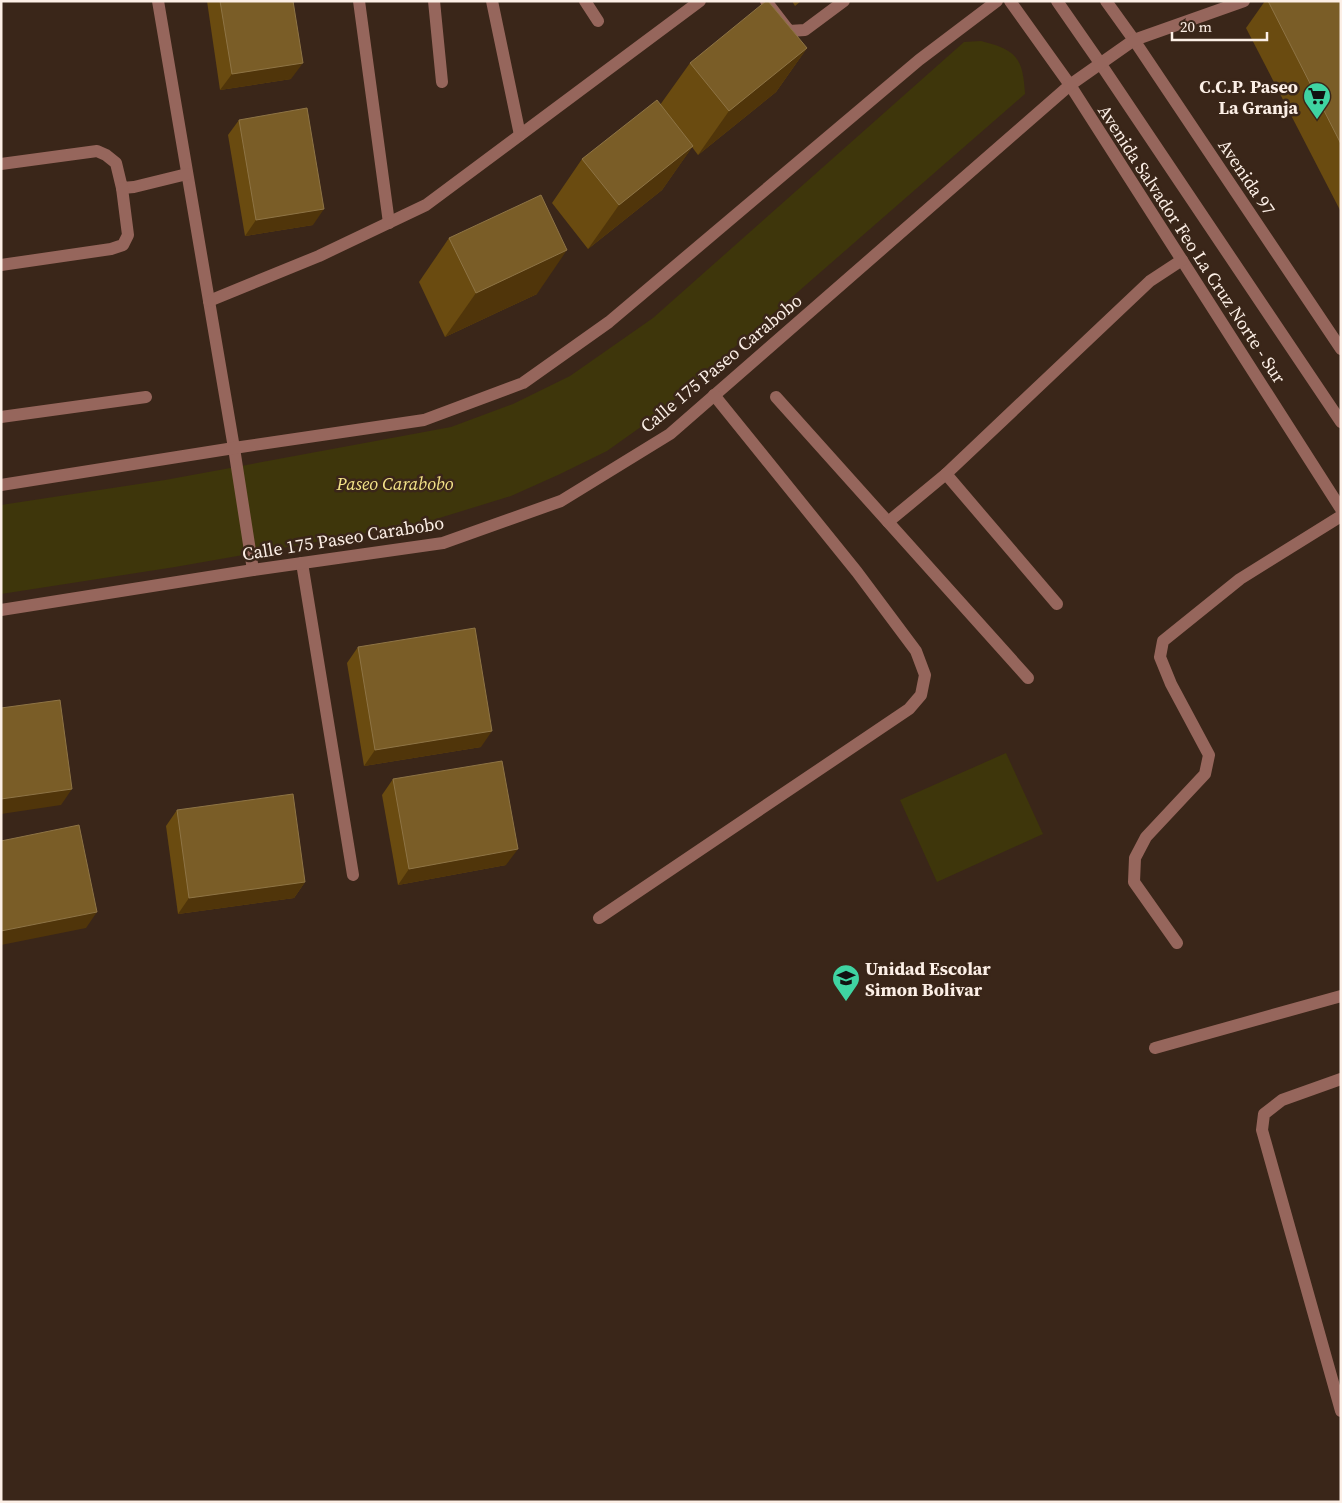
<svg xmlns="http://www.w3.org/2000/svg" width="1342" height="1503" font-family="'Source Serif 4',serif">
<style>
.green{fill:#3e360b}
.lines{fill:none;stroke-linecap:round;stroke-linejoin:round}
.minor{stroke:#96665c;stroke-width:12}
.wall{fill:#6a4b10}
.shaded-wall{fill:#50350a}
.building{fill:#7a5d27;stroke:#8e7445}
.labels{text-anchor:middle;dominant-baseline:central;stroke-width:5;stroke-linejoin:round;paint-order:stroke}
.poi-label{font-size:18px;font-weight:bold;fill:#fcefe6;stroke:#3a2619;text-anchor:end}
.street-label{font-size:18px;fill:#fcefe6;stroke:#3a2619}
.park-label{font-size:18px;font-style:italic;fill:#f4e389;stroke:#3a2619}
</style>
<rect width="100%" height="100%" fill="#3a2619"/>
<g class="green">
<path d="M981 41C1016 50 1023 57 1025 94L652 419 607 451 558 475 511 496 423 523 175 567 1 594V505L165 480 451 427 513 404 570 376 653 318 964 42Z"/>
<path d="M1006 753 1043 834 937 882 900 800Z"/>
</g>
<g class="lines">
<g class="minor">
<path d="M158 1 234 448 253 570"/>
<path d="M359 1 389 223"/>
<path d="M434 1 442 82"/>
<path d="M492 1 520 135"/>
<path d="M585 1 598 21"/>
<path d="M766 1 789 31 805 30 844 1"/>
<path d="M1010 1 1070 85 1341 509"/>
<path d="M1057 1 1100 63 1341 422"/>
<path d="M1106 1 1134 40 1341 349"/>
<path d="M1 164 97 151 106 155 116 163 122 188 134 187 187 174"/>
<path d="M1 265 111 249 123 245 128 235 122 188"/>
<path d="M209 301 319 256 426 205 700 1"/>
<path d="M776 397 1028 678"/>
<path d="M1 417 146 397"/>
<path d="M1 485 234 448 424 420 523 383 609 322 919 60 997 1"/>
<path d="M888 522 946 474"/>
<path d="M302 563 353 875"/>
<path d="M1057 604 946 474 1150 281 1182 260"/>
<path d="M1 610 253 570 443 543 561 501 670 434 1070 85 1134 40 1244 1"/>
<path d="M599 918 909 709 921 695 925 675 916 651 857 572 714 395"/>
<path d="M1177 943 1134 882 1135 858 1146 837 1205 774 1209 755 1171 684 1160 657 1163 641 1240 579 1341 516"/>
<path d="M1155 1048 1341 996"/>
<path d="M1341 1079 1282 1100 1264 1114 1262 1130 1341 1411"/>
</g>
</g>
<g class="wall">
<path d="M207 1H293L291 79 220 90Z"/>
<path d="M792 1H801L795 6Z"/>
<path d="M1265 1H1341V212L1246 28Z"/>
<path d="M807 48 776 92 698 155 692 147 662 190 588 249 552 203 582 159 660 105 690 63Z"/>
<path d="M239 120 313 225 245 236 228 135Z"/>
<path d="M449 238 537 294 445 337 419 282Z"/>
<path d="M358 647 481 747 364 766 347 663Z"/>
<path d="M393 779 506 865 398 885 382 795Z"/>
<path d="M177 810 305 882 294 898 178 914 166 826Z"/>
</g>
<g class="shaded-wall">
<path d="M807 48 776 92 698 155 729 111Z"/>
<path d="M303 63 291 79 220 90 232 74Z"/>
<path d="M693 146 662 190 588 249 619 205Z"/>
<path d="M324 209 313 225 245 236 256 220Z"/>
<path d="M567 250 537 294 445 337 476 293Z"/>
<path d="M492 731 481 747 364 766 375 750Z"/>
<path d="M72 789 61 805 1 814V799Z"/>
<path d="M518 849 506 865 398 885 409 869Z"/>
<path d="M305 882 294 898 178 914 189 898Z"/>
<path d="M97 912 86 928 1 945V931Z"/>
</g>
<g class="building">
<path d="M220 1H293L303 63 232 74Z"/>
<path d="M766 1H768L807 48 729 111 690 63Z"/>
<path d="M1268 1H1341V144Z"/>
<path d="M657 100 693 146 619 205 582 159Z"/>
<path d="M307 108 324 209 256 220 239 120Z"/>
<path d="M541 195 567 250 476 293 449 238Z"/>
<path d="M475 628 492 731 375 750 358 647Z"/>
<path d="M60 700 72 789 1 799V708Z"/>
<path d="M502 761 518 849 409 869 393 779Z"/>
<path d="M293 794 305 882 189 898 177 810Z"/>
<path d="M79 825 97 912 1 931V841Z"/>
</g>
<defs>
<g id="supermarket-pin" transform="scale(1.4375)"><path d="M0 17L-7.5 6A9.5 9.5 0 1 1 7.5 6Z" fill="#3fd4a2" stroke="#3a2619"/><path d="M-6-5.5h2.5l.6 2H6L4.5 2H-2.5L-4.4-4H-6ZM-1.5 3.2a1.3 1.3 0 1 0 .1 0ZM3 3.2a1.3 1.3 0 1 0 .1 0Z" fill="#111"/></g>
<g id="school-pin" transform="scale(1.4375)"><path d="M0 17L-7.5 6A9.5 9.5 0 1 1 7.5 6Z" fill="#3fd4a2" stroke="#3a2619"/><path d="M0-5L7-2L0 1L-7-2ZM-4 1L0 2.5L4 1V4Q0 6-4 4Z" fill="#111"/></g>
</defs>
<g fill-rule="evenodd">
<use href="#supermarket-pin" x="1317" y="96"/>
<use href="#school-pin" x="846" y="978"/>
</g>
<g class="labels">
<g class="poi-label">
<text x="1298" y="86">C.C.P. Paseo<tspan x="1298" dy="21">La Granja</tspan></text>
<text x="865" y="968" text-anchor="start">Unidad Escolar<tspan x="865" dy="21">Simon Bolivar</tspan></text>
</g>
<g class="street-label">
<text transform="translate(1247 177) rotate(56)">Avenida 97</text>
<text transform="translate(1192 244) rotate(57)">Avenida Salvador Feo La Cruz Norte - Sur</text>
<text transform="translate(721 363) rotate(-40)">Calle 175 Paseo Carabobo</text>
<text transform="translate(343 538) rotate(-9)">Calle 175 Paseo Carabobo</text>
</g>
<g class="park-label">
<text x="395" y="483">Paseo Carabobo</text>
</g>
</g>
<rect width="1342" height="1503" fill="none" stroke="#fcefe6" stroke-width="5"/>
<path d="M1172 32v8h95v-8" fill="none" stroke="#fcefe6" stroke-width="2.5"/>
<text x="1180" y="32" font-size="15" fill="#fcefe6" stroke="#3a2619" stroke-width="4" paint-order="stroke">20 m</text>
</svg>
